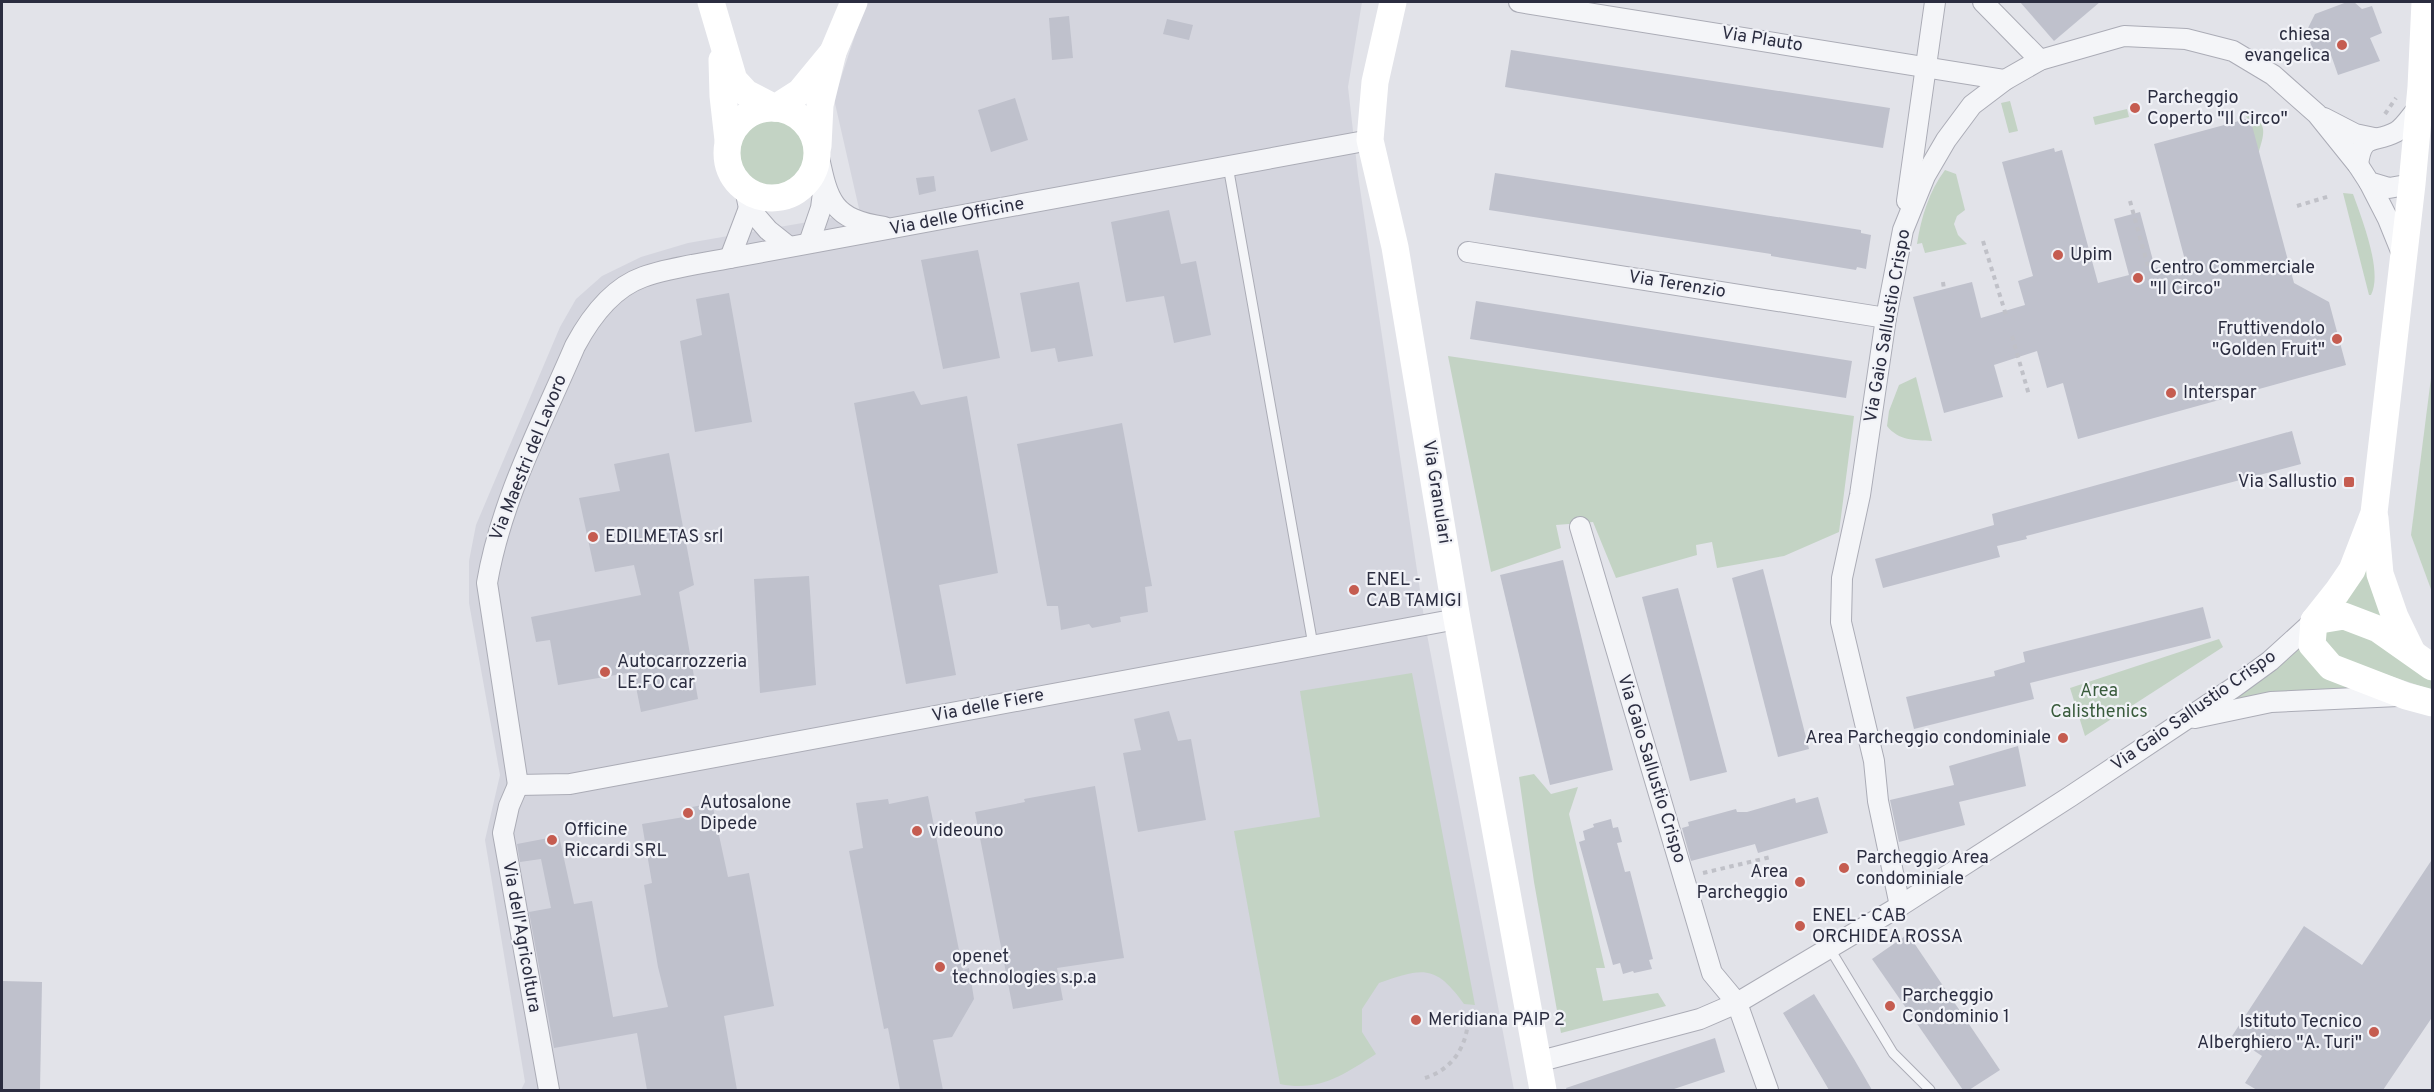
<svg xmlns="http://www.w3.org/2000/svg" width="2434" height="1092" font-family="Overpass,sans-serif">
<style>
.built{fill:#d4d5de}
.green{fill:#c3d3c4}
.building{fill:#bfc1cc}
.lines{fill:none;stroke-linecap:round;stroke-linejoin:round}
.lane-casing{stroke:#abacb6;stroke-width:11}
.street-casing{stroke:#abacb6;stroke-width:22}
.path{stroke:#c0c1c8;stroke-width:4;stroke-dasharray:4.5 4.5;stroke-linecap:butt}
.lane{stroke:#f4f5f8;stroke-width:9}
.street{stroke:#f4f5f8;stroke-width:20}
.secondary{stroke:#fff;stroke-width:27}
.poi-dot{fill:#c55c50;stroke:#f1f2f7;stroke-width:2}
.labels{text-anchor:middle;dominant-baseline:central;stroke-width:4.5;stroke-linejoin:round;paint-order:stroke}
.poi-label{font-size:18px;fill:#2b2d40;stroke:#f1f2f7;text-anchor:start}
.street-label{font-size:18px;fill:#2b2d40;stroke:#f1f2f7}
.park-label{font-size:18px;fill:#395b3c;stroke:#f1f2f7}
</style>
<rect width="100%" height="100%" fill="#e2e3e9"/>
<path class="built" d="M866 2H1362L1348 87 1358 175 1425 624 1514 1090H521L525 1082 485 840 500 775 469 603V561L476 525 560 327 576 299 602 276 641 257 688 243 860 213 834 99Z"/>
<g class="green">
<path d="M2010 101 2018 131 2009 133 2001 103Z"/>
<path d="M2127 109 2129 117 2095 125 2093 117Z"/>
<path d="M2246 115C2271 122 2263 136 2258 155Z"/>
<circle cx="772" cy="153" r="36"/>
<path d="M1945 170 1956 174 1965 210 1957 216 1954 224 1958 235 1967 244 1925 253 1922 243 1917 244C1921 218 1929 191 1945 170Z"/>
<path d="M2343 193 2353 194C2362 219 2383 272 2371 295H2369Z"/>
<path d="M1448 356 1854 416 1839 532 1784 556 1717 568 1712 542 1696 545 1697 555 1616 578 1593 522 1556 525 1561 548 1491 572Z"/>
<path d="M2432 370V592L2411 535Z"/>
<path d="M1916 377 1932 441C1914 440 1899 441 1887 426L1889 411 1899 385Z"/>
<path d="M2369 551 2390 626 2336 608Z"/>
<path d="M2342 626 2375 635 2432 674V690L2337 658 2322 643 2325 628Z"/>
<path d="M2303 638 2371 691 2217 707Z"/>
<path d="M2219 639 2223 647 2085 736 2070 688Z"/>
<path d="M1412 673 1475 1005 1464 1004C1435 964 1423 968 1379 983L1362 1009V1032L1376 1054C1343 1075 1320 1092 1280 1084L1234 831 1320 817 1300 691Z"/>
<path d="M1534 774 1551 794 1578 787 1569 814 1605 968H1596L1603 1001 1658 993 1666 1006 1561 1033 1534 882 1519 777Z"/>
</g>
<g class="building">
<path d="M2020 2H2100L2054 41Z"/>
<path d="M2347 2H2354L2362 9 2372 6 2382 33 2370 38 2380 61 2338 75 2330 52 2316 57 2306 32 2315 14Z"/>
<path d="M1069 16 1073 58 1052 60 1049 18Z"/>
<path d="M1167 19 1193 25 1189 40 1163 34Z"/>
<path d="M1511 50 1890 108 1883 148 1505 87Z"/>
<path d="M1015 98 1028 140 991 152 978 110Z"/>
<path d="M2250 118 2294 283 2329 302 2346 365 2078 439 2063 383 2047 388 2037 351 1994 365 2003 397 1944 413 1913 297 1972 282 1981 318 2025 305 2018 281 2033 276 2002 162 2054 148 2055 152 2062 150 2098 283 2129 275 2114 219 2140 212 2155 268 2185 260 2154 144Z"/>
<path d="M1495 173 1861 230V233L1871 235 1866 269 1857 267 1856 270 1771 256V254L1489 210Z"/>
<path d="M934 176 936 191 919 195 916 178Z"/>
<path d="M1169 210 1181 264 1196 261 1211 335 1174 343 1164 296 1126 302 1111 222Z"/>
<path d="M978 250 1000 358 943 369 921 260Z"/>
<path d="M1079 282 1093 356 1058 362 1055 348 1031 352 1020 293Z"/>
<path d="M729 293 752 422 695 432 680 341 702 335 696 299Z"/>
<path d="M1476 301 1852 361 1846 398 1470 339Z"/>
<path d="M914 391 921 405 967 396 998 573 939 585 956 675 906 684 854 403Z"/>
<path d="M1122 423 1152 586 1145 587 1148 612 1120 617 1121 622 1102 626 1092 628 1089 624 1061 630 1058 606H1047L1017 444Z"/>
<path d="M2292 431 2301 464 2026 536 2027 539 1997 546 2000 557 1883 588 1875 559 1994 525 1992 514Z"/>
<path d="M669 453 694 585 679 592 698 699 641 712 633 672 558 685 550 640 536 642 531 617 641 595 634 565 595 572 579 498 620 491 614 464Z"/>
<path d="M1563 560 1613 770 1550 785 1500 575Z"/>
<path d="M1763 569 1809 749 1778 757 1732 578Z"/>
<path d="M809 576 816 685 760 693 754 579Z"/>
<path d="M1678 588 1727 772 1690 781 1642 597Z"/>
<path d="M2203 607 2211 638 2030 683 2034 699 1914 729 1906 697 1995 676 1994 671 2025 662 2023 652Z"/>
<path d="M1169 711 1178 741 1191 739 1206 820 1138 832 1123 753 1141 750 1134 719Z"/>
<path d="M2018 746 2026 786 1959 802 1965 825 1899 842 1890 800 1954 785 1949 766Z"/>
<path d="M1095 786 1124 958 1057 968 1063 1000 1013 1009 975 812 1025 802 1024 799Z"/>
<path d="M928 796 963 970 969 968 974 999 952 1037 933 1040 943 1090H900L888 1028 884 1029 849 851 863 848 856 803 888 799 889 804Z"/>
<path d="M1818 797 1828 833 1758 853 1755 844 1691 861 1682 828 1689 826 1688 822 1736 809 1737 812H1747L1795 798 1796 803Z"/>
<path d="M712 803 728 877 749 873 774 1006 724 1016 737 1090H647L637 1033 554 1048 529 912 551 908 541 859 520 862 517 844 559 836 574 904 592 901 613 1017 668 1007 658 967 644 885 652 883 642 824 684 817 682 809Z"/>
<path d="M1611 819 1613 828 1618 827 1622 842 1617 843 1625 872 1630 871 1653 959 1649 960 1652 969 1634 973 1633 971 1623 974 1620 963 1613 965 1579 842 1585 840 1583 831 1594 827 1593 824Z"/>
<path d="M2433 858V1016L2383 1090H2257L2245 1083 2262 1056 2232 1036 2304 926 2362 965Z"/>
<path d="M1908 934 2000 1070 1969 1090H1963L1872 959Z"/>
<path d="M2 981 42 982 40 1090H2Z"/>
<path d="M1814 994 1854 1059 1872 1090H1829L1822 1078 1783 1013Z"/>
<path d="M1715 1038 1725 1072 1671 1090H1567L1566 1088Z"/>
</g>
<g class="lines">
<g class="lane-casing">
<g id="lane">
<path d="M1228 166 1313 645"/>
<path d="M1830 949 1893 1053 1930 1090"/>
</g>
</g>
<g class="street-casing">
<g id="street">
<path d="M1519 2 2005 80"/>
<path d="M1983 2 2040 60"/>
<path d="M2324 118 2355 134 2374 138"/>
<path d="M818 153C828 200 831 219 884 227"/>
<path d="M2358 165C2362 132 2373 144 2396 132 2405 127 2412 114 2419 107"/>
<path d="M2369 182 2388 219 2403 256"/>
<path d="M745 189 749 208 768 230 788 246"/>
<path d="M1907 201 1935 2"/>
<path d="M809 243 821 208 824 185"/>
<path d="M1468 252 1886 318"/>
<path d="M730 258 749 208"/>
<path d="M1580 527 1712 973 1737 1003 1768 1090"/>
<path d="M2195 718 2271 702 2398 696"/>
<path d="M518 785 487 583C501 500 542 423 575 346 590 318 612 288 643 277 667 268 705 263 730 258L1370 140"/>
<path d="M518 785 570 784 1457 619"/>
<path d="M518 785 509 806 503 833 549 1090"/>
<path d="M1900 906 1878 801 1874 761 1841 622 1842 578 1860 495 1886 318 1903 230 1925 176 1946 140 1972 105 2005 80 2040 60 2124 36 2186 39 2233 51 2273 75 2317 114 2358 165 2369 182 2389 188 2412 184"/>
<path d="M1537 1062 1700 1019 1737 1003 1900 906 2071 796 2233 688 2270 661 2314 621"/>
</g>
</g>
<g class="path">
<path d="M2385 114 2396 98"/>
<path d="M2130 201 2149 270"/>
<path d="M2297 206 2330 196"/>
<path d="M1983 241 2006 315"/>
<path d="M1943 282 1944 289"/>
<path d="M2012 336 2029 395"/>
<path d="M1703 873 1771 857"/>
<path d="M1425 1078C1454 1069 1469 1043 1468 1014"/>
</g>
<use href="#lane" class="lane"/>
<use href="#street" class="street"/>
<g class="secondary">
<path d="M711 2 734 80 746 93 775 108 800 92 833 52"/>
<path d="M1393 2 1375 82 1370 140 1395 247 1457 619 1543 1090"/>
<path d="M722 60 723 96 728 140"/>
<circle cx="772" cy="153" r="45"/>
<path d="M818 146 820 105 833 52 854 2"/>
<path d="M2375 518 2380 574 2395 617 2412 652"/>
<path d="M2314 621 2337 592 2352 570 2374 513 2412 184 2421 87 2425 2"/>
<path d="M2314 621 2312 645 2331 667 2406 696 2432 703"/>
<path d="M2314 621 2344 616 2378 629 2432 667"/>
</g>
</g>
<g class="poi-dot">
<circle cx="2342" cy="45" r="6"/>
<circle cx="2135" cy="108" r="6"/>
<circle cx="2058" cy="255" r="6"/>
<circle cx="2138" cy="278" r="6"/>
<circle cx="2337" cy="339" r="6"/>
<circle cx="2171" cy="393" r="6"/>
<rect x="2343" y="476" width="12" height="12" rx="3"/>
<circle cx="593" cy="537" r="6"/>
<circle cx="1354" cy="590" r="6"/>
<circle cx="605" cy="672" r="6"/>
<circle cx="2063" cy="738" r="6"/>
<circle cx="688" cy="813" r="6"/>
<circle cx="917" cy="831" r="6"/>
<circle cx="552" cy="840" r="6"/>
<circle cx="1844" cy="868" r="6"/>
<circle cx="1800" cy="882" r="6"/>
<circle cx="1800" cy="926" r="6"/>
<circle cx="940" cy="967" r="6"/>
<circle cx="1890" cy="1006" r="6"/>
<circle cx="1416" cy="1020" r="6"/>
<circle cx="2374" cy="1032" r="6"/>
</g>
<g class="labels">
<g class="poi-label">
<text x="2330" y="35" text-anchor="end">chiesa<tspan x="2330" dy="21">evangelica</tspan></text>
<text x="2147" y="98">Parcheggio<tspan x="2147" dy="21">Coperto "Il Circo"</tspan></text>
<text x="2070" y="255">Upim</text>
<text x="2150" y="268">Centro Commerciale<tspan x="2150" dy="21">"Il Circo"</tspan></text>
<text x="2325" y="329" text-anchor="end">Fruttivendolo<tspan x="2325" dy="21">"Golden Fruit"</tspan></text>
<text x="2183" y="393">Interspar</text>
<text x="2337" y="482" text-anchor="end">Via Sallustio</text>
<text x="605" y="537">EDILMETAS srl</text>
<text x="1366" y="580">ENEL -<tspan x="1366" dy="21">CAB TAMIGI</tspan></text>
<text x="617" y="662">Autocarrozzeria<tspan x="617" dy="21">LE.FO car</tspan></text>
<text x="2051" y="738" text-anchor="end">Area Parcheggio condominiale</text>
<text x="700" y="803">Autosalone<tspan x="700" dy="21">Dipede</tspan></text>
<text x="564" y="830">Officine<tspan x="564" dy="21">Riccardi SRL</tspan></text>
<text x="929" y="831">videouno</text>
<text x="1856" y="858">Parcheggio Area<tspan x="1856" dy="21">condominiale</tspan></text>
<text x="1788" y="872" text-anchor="end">Area<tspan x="1788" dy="21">Parcheggio</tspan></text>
<text x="1812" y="916">ENEL - CAB<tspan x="1812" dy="21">ORCHIDEA ROSSA</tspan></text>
<text x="952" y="957">openet<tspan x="952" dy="21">technologies s.p.a</tspan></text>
<text x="1902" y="996">Parcheggio<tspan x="1902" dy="21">Condominio 1</tspan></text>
<text x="1428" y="1020">Meridiana PAIP 2</text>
<text x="2362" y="1022" text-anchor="end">Istituto Tecnico<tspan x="2362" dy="21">Alberghiero "A. Turi"</tspan></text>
</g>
<g class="street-label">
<text transform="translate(1762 40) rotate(9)">Via Plauto</text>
<text transform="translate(957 217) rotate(-11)">Via delle Officine</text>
<text transform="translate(1677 285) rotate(9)">Via Terenzio</text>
<text transform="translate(1888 326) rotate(-80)">Via Gaio Sallustio Crispo</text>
<text transform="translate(529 458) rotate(-68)">Via Maestri del Lavoro</text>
<text transform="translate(1436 492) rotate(81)">Via Granulari</text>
<text transform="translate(988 706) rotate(-11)">Via delle Fiere</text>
<text transform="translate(2194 711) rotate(-35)">Via Gaio Sallustio Crispo</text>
<text transform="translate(1651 769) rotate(73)">Via Gaio Sallustio Crispo</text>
<text transform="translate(521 937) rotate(80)">Via dell'Agricoltura</text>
</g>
<g class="park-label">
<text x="2099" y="691">Area<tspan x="2099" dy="21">Calisthenics</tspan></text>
</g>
</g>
<rect width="2434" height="1092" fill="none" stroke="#2b2d40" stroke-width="6"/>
</svg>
